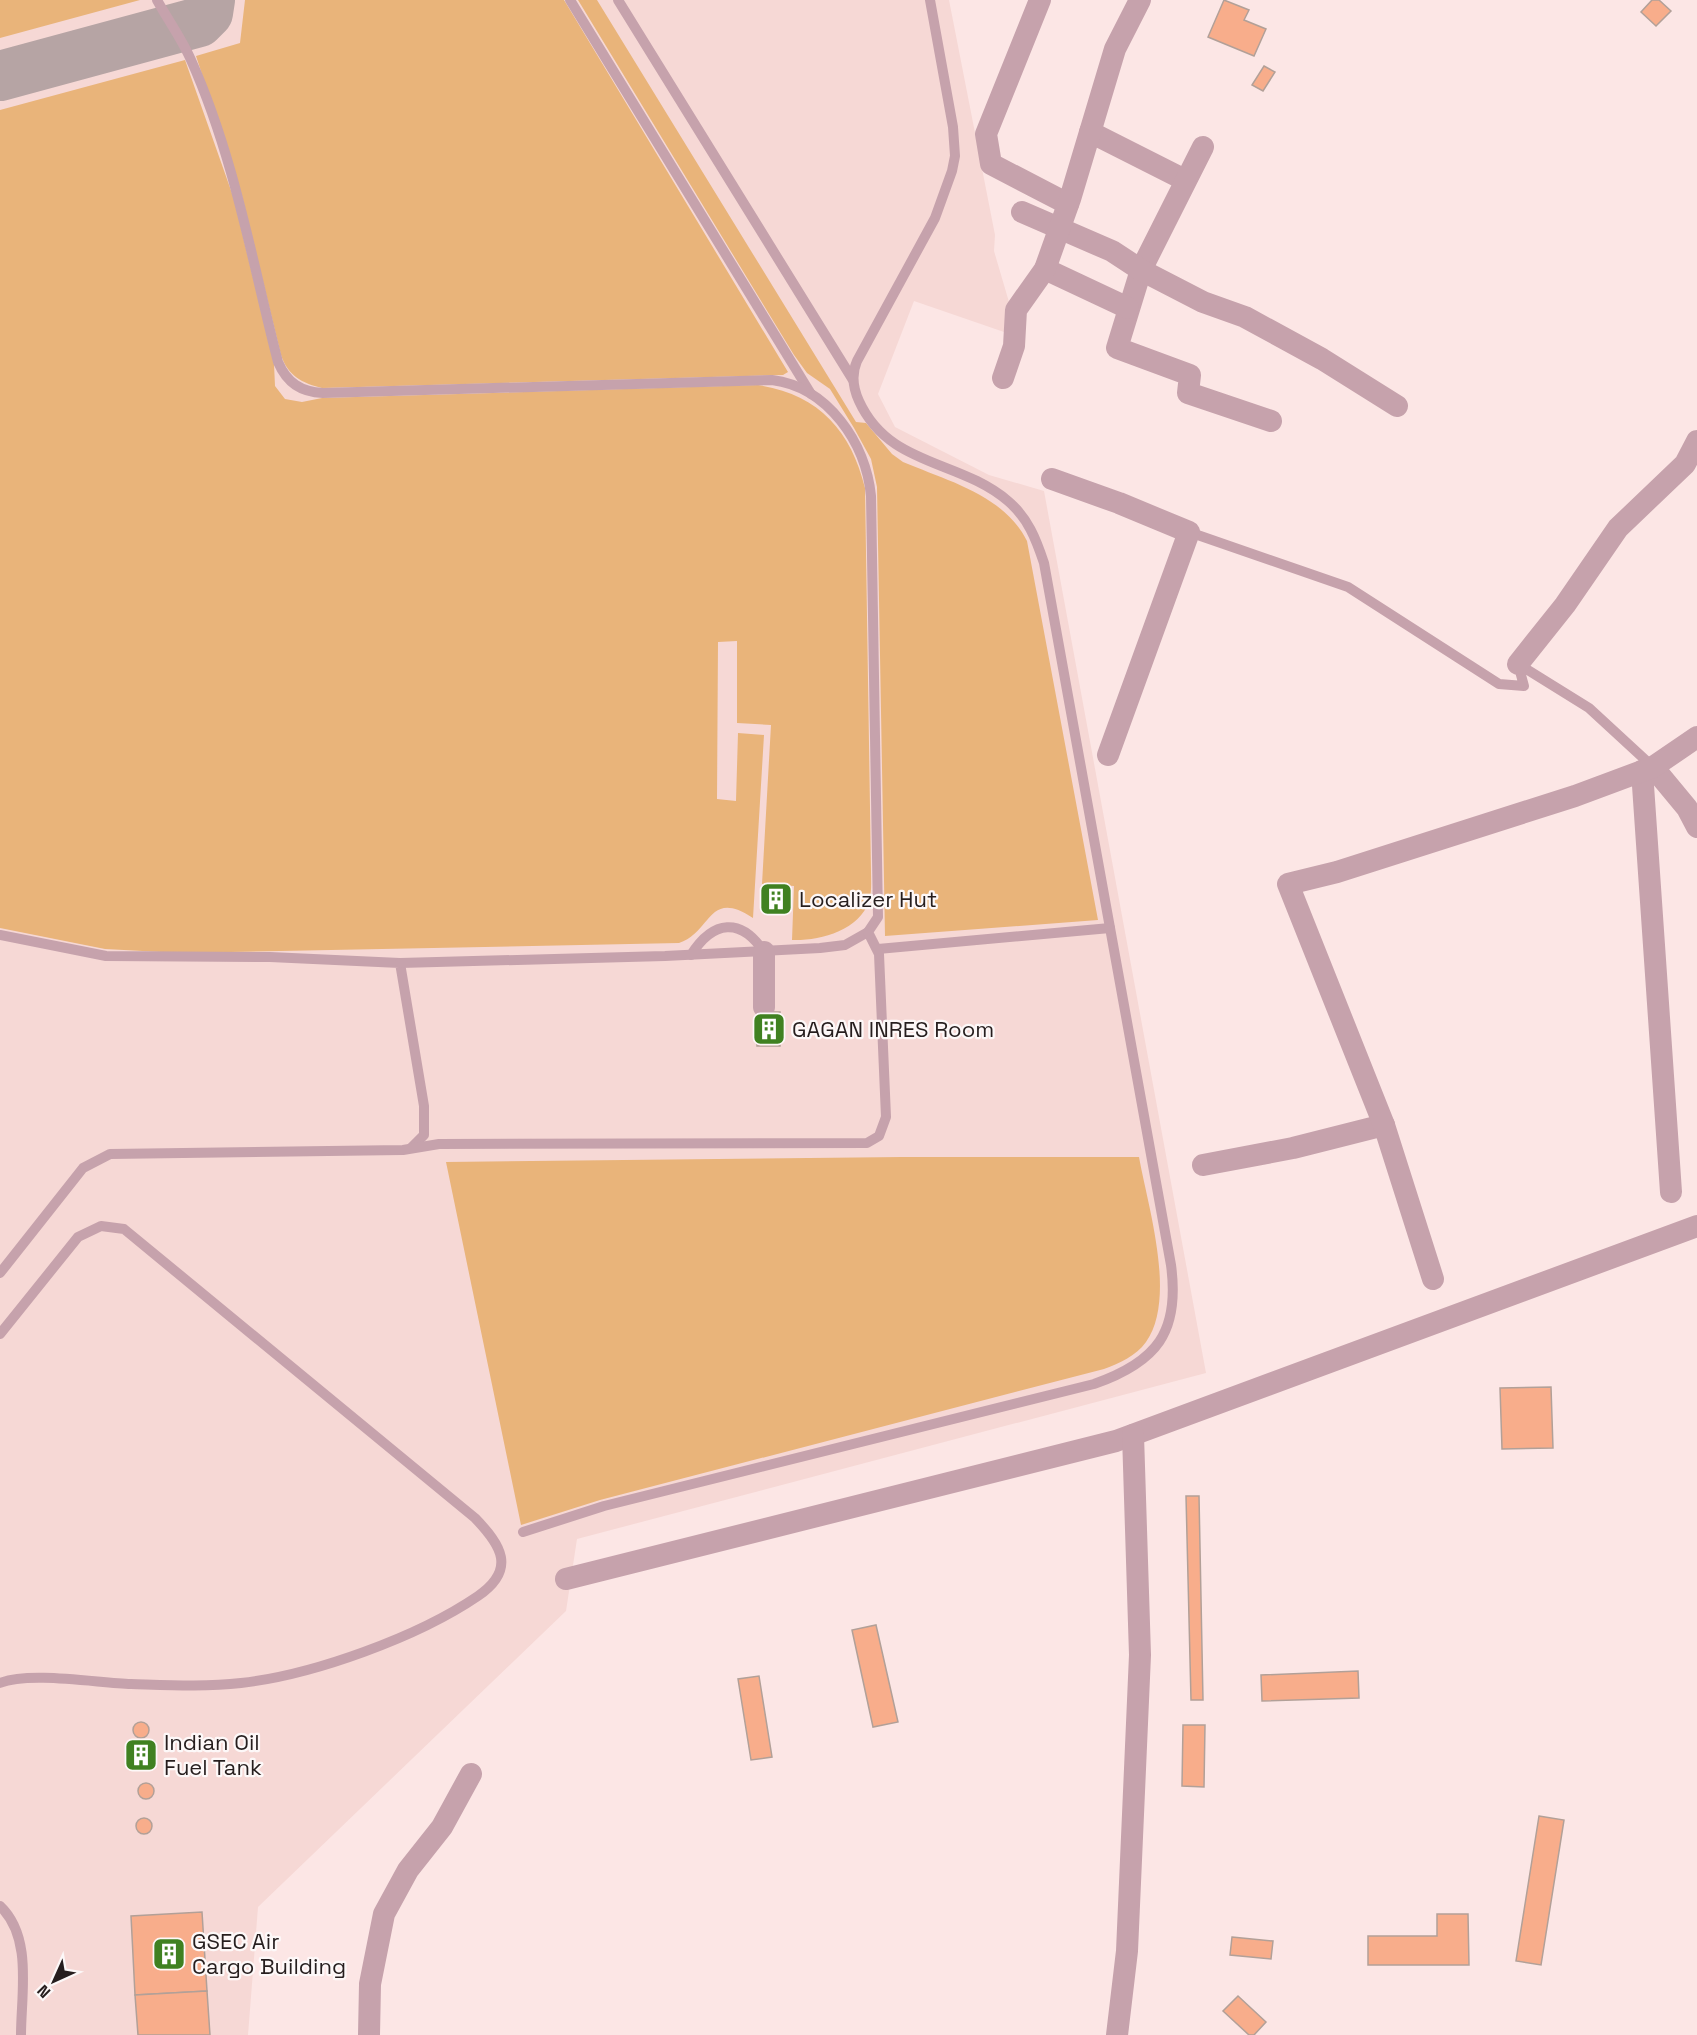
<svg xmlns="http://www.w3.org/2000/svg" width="1697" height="2035" font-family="'Space Grotesk',sans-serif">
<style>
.built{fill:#f6d8d5}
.green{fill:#e9b47a}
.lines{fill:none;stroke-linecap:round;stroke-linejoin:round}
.taxiway{stroke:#b6a4a4;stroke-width:50}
.building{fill:#f8ad8b;stroke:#b2a098;stroke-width:1.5}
.lane{stroke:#c6a2ac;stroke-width:10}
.street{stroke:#c6a2ac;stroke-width:22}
.labels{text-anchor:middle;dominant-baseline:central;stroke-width:4.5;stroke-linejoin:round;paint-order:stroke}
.poi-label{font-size:22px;fill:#261e1e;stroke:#fdf8f8;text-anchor:start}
</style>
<rect width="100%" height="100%" fill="#fce6e5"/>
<path class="built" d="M0 0H949L995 235 994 251 1014 319 1004 332 914 301 878 394 895 427 989 475 1044 491 1206 1373 577 1539 566 1611 258 1907 248 2035H0Z"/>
<g class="green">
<path d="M0 0H140L0 38Z"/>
<path d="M245 0H564L788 372 783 375 322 388C302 383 288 376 281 355L242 196 196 56 240 43Z"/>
<path d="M578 0H597L856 422 866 423 892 454 903 462C948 481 1004 495 1027 541L1098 920 885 936 877 487 871 459 854 428 830 389 807 373 794 355Z"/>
<path d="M185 60 234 199 274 364 275 386 285 399 302 402 322 398 758 385C818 394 851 430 865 488L871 872C871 881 872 892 869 901 859 931 819 941 792 940L794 886 762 884 771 725 737 723V641L718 642 717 799 736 801 738 733 764 735 753 918C708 888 712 932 679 943L180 953 105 949 0 928V110Z"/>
<path d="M902 1157H1139C1148 1207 1177 1298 1146 1342 1136 1356 1120 1363 1104 1369L600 1500 521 1525 446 1162Z"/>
</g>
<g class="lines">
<path class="taxiway" d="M0 76 199 22 208 13 210 0"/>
</g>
<g class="building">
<path d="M1224 0 1249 10 1244 20 1266 29 1254 56 1208 37Z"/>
<path d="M1652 0H1659L1671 11 1656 26 1641 12Z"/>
<path d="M1264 66 1275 72 1263 91 1252 85Z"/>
<path d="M762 893 790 894 789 904H786L785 909 761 907Z"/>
<rect x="757" y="1012" width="23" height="34"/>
<path d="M1551 1387 1553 1448 1502 1449 1500 1388Z"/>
<path d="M1186 1496H1199L1203 1700H1191Z"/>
<path d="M876 1625 898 1722 873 1727 852 1630Z"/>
<path d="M1358 1671 1359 1698 1262 1701 1261 1675Z"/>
<path d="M759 1676 772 1757 751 1760 738 1679Z"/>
<circle cx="141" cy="1730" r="8"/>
<path d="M1183 1725H1205L1204 1787 1182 1786Z"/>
<circle cx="141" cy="1755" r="8"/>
<circle cx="146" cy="1791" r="8"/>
<path d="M1539 1816 1564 1820 1541 1965 1516 1961Z"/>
<circle cx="144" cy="1826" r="8"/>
<path d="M202 1912 207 1991 135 1995 131 1916Z"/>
<path d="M1437 1914H1468L1469 1965H1368V1936H1437Z"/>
<path d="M1232 1937 1273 1941 1271 1959 1230 1955Z"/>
<path d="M207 1991 210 2035H138L135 1995Z"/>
<path d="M1238 1996 1266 2022 1254 2035H1249L1223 2011Z"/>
</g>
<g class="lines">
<g class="lane">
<path d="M570 0 811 394"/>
<path d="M618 0 853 380"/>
<path d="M1189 532 1348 587 1499 684 1524 686 1518 664 1589 708 1653 767"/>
<path d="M0 935 106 956 270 957 400 963 424 1106V1135L411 1148"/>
<path d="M878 949 1110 928"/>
<path d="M691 955C713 920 741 917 764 952"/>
<path d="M400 963 665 956 820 948 845 945 868 932"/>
<path d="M0 1273 83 1168 110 1154 403 1150 439 1144 867 1143 879 1136 886 1117 879 954 868 932 878 917 871 496C866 443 828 387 772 380L323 393C301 392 287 383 278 362 252 261 234 156 191 60 182 39 168 20 157 0"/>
<path d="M0 1334 78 1237 101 1226 124 1229 475 1518C501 1545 517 1569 478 1596 418 1637 313 1675 241 1683 205 1687 167 1685 131 1684 98 1683 29 1671 0 1683"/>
<path d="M523 1532 604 1506 1094 1384C1157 1362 1180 1332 1171 1265L1044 563C1036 539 1028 518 1008 501 959 459 889 467 859 401 853 388 851 375 857 361L935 218 952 171 955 156 953 127 930 0"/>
<path d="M0 1906C33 1937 21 1994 21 2035"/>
</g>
<g class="street">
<path d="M1040 0 986 134 991 164 1068 204"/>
<path d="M1090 132 1185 180"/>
<path d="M1203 147 1141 270 1117 348 1190 375 1188 393 1271 421"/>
<path d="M1022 212 1112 251 1141 270 1203 302 1245 317 1322 359 1397 406"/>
<path d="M1045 269 1128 308"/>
<path d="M1003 378 1014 346 1016 310 1045 269 1070 199 1115 49 1140 0"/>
<path d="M1052 479 1119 503 1189 532 1108 755"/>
<path d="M1518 664 1565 605 1618 528 1685 464 1697 441"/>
<path d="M1653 767 1687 808 1697 827"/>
<path d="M1642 771 1671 1192"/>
<path d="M764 1007V952"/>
<path d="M1203 1165 1293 1148 1384 1125"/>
<path d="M1433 1279 1384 1125 1288 884 1337 872 1575 796 1653 767 1697 737"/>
<path d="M566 1579 1116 1441 1697 1226"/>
<path d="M369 2035 370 1984 384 1914 408 1870 442 1827 471 1774"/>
<path d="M1117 2035 1127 1951 1140 1655 1133 1435"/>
</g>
</g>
<defs>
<g id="building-square" transform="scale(1.725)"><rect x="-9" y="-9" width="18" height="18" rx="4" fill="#408121" stroke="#fdf8f8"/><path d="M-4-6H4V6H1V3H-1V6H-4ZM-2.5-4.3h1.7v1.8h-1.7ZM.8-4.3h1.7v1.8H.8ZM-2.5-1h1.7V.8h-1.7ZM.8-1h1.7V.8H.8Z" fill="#fff"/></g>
</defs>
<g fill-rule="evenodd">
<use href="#building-square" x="776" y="899"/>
<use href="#building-square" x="769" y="1029"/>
<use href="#building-square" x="141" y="1755"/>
<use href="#building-square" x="169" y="1954"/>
</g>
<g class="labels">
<g class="poi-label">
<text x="799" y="899">Localizer Hut</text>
<text x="792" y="1029">GAGAN INRES Room</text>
<text x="164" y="1742">Indian Oil<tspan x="164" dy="25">Fuel Tank</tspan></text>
<text x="192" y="1941">GSEC Air<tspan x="192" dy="25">Cargo Building</tspan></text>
</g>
</g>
<g transform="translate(54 1981) rotate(225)" stroke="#fdf8f8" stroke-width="4.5" paint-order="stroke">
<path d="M0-4.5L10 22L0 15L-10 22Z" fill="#261e1e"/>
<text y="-9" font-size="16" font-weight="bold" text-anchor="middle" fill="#261e1e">N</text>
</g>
</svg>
